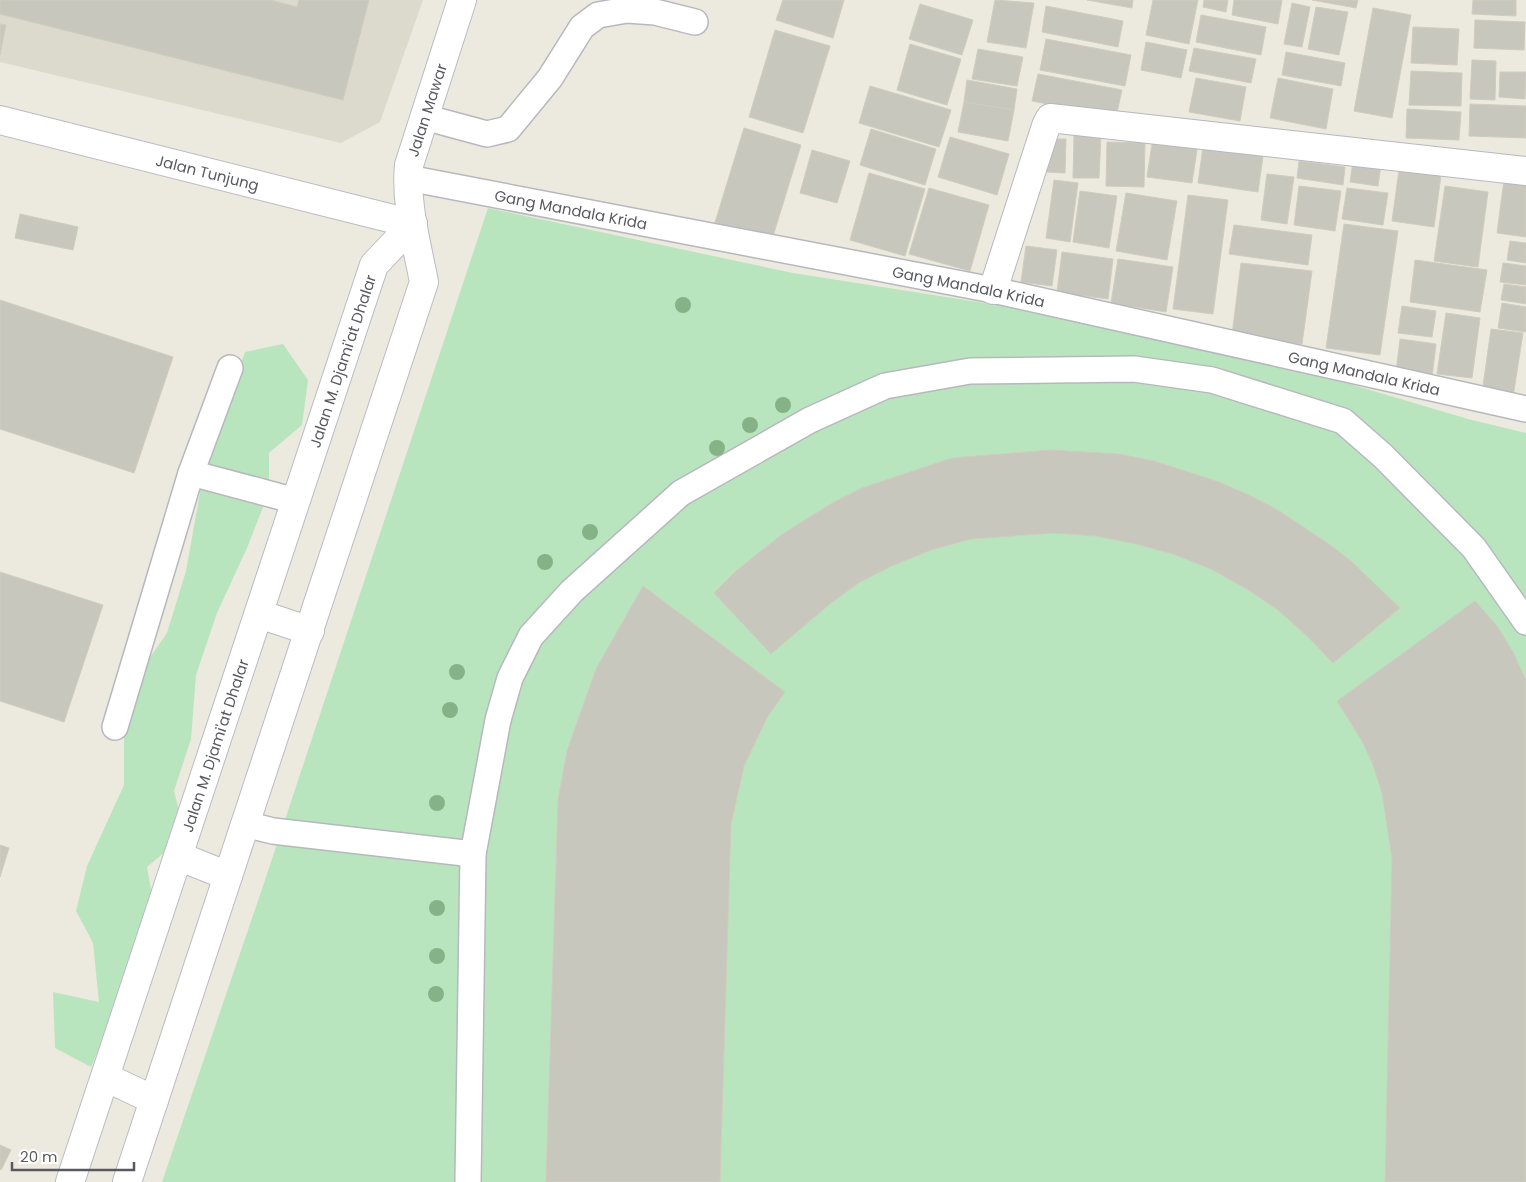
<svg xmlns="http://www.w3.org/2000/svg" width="1526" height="1182" font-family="Poppins,sans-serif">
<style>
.education{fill:#dcdacd}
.green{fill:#b9e5be}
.building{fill:#c8c7be;stroke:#d0ccbd}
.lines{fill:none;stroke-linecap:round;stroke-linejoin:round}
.lane-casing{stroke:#b7b8be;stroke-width:28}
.street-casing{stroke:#b7b8be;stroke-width:30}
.secondary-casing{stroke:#b9bcc3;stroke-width:30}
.lane{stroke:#fff;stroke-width:25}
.street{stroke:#fff;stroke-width:28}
.secondary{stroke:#fff;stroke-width:28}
.tree{fill:#85b387}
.labels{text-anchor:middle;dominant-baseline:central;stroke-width:4;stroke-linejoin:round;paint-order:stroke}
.street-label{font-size:15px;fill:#585a60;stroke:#fff}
</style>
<rect width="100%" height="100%" fill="#eceade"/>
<path class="education" d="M0 0H423L380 122 341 143 0 62Z"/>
<g class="green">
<path d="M488 208 793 273 1054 314 1350 384 1468 419 1526 433V1182H162L263 886Z"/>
<path d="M283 344 308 380 302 425 269 453V492L247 548 217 613 196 675 191 739 174 791 185 835 147 867 156 916 91 1067 55 1048 53 992 99 1002 93 943 76 911 87 866 124 785V695L167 633 186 571 205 465 245 352Z"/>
</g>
<g class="building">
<path d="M0 0H270L297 7 299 0H369L343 100 0 14Z"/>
<path d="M783 0H844L833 38 776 20Z"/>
<path d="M995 0 1034 3 1026 48 987 42Z"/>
<path d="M1087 0H1133L1132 8Z"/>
<path d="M1153 0H1198L1189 44 1146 35Z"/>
<path d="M1204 0H1228L1226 12 1203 7Z"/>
<path d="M1234 0H1282L1278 24 1232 15Z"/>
<path d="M1312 0H1358L1356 8Z"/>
<path d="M1473 0H1516V16L1472 14Z"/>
<path d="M1292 3 1310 7 1302 47 1284 44Z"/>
<path d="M920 4 973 20 962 55 909 39Z"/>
<path d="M1046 6 1123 21 1118 47 1042 32Z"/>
<path d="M1316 7 1348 12 1339 55 1308 49Z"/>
<path d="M1373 8 1411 15 1392 118 1354 111Z"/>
<path d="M1201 15 1266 27 1261 55 1196 42Z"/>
<path d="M1475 20 1525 22 1524 50 1474 48Z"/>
<path d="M0 24 6 25 0 55Z"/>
<path d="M1413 27 1459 29 1457 65 1411 63Z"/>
<path d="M775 30 830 46 803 133 749 117Z"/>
<path d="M1046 39 1131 55 1125 86 1040 70Z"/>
<path d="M1146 42 1187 50 1181 78 1141 70Z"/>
<path d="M910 44 961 59 947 105 897 90Z"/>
<path d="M1194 48 1256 59 1251 83 1189 71Z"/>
<path d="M978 49 1023 57 1017 86 972 79Z"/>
<path d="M1286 52 1345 63 1341 86 1282 75Z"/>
<path d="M1472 60 1496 61 1495 100 1470 99Z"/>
<path d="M1411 71 1462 73 1461 106 1409 105Z"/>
<path d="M1500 72H1526L1525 99 1499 97Z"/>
<path d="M1038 74 1122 90 1116 117 1032 101Z"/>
<path d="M1196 78 1246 87 1240 121 1189 112Z"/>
<path d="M1278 78 1333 89 1326 129 1270 118Z"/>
<path d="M967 80 1017 89 1014 110 964 102Z"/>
<path d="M870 86 951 110 939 147 859 123Z"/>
<path d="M964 102 1014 110 1008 141 958 132Z"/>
<path d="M1470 104 1526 106V138L1469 136Z"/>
<path d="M1407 109 1461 112 1459 140 1406 138Z"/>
<path d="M744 128 801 145 770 246 713 229Z"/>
<path d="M871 129 936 149 925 185 860 165Z"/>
<path d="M1074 134 1101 135 1099 178H1073Z"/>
<path d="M950 137 1009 154 997 195 938 177Z"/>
<path d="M1153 137 1198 143 1192 183 1147 177Z"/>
<path d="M1046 139H1066L1065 173 1046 172Z"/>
<path d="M1107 142 1145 143 1144 187 1106 186Z"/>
<path d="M1203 147 1263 156 1258 192 1198 183Z"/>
<path d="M812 150 850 161 837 203 800 193Z"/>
<path d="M1354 154 1382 158 1378 186 1350 182Z"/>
<path d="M1299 161 1345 167 1343 185 1297 178Z"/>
<path d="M1400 163 1442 168 1434 227 1392 221Z"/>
<path d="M869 173 925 189 905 256 850 240Z"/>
<path d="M1267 174 1294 177 1287 224 1261 220Z"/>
<path d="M1054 180 1078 183 1070 242 1046 238Z"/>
<path d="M1504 180 1526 182V237L1497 233Z"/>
<path d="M1299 186 1341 191 1335 231 1294 225Z"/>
<path d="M1445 186 1488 192 1478 267 1434 261Z"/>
<path d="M929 188 989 205 970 271 909 254Z"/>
<path d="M1347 188 1388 193 1383 225 1342 219Z"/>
<path d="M1080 191 1117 196 1109 248 1073 242Z"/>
<path d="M1126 193 1177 201 1167 260 1116 251Z"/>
<path d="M1188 195 1228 200 1213 314 1173 309Z"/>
<path d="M20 214 78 227 73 250 15 238Z"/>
<path d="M1344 224 1398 231 1380 355 1326 348Z"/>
<path d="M1234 225 1312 235 1308 265 1229 254Z"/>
<path d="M1510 241 1526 243V263L1507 260Z"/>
<path d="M1026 246 1057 250 1052 286 1021 282Z"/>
<path d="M1062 252 1113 259 1108 299 1057 292Z"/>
<path d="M1118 259 1173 267 1166 312 1111 303Z"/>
<path d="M1415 260 1487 270 1480 312 1410 302Z"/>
<path d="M1241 263 1312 271 1302 344 1232 335Z"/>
<path d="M1503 263 1526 266V285L1500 282Z"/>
<path d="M1504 284 1526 287V304L1501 300Z"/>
<path d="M0 300 173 357 134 473 0 429Z"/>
<path d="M1502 303 1526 307V332L1498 328Z"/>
<path d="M1402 306 1436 311 1432 337 1398 333Z"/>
<path d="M1446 313 1480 318 1472 378 1437 374Z"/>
<path d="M1491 329 1523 333 1513 397 1482 393Z"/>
<path d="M1400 339 1436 344 1432 377 1396 372Z"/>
<path d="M1050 450 1119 454 1154 461 1219 482 1251 496 1278 510 1329 544 1351 561 1400 608 1333 663 1307 636 1278 610 1245 588 1211 569 1173 554 1136 544 1096 536 1055 533 971 539 931 550 894 565 860 582 831 603 771 654 714 593 736 571 781 535 834 502 862 488 952 458Z"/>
<path d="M0 572 103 605 64 722 0 701Z"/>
<path d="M643 586 785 692 768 716 744 766 731 824 720 1182H546L558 800 567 751 596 669Z"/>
<path d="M1475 601 1497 626 1513 652 1526 680V1182H1385L1392 858 1382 793 1373 765 1362 741 1337 701Z"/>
<path d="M0 845 9 848 0 877Z"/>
<path d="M0 1145 11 1150 1 1170 0 1169Z"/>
</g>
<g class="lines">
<g class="lane-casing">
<g id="lane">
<path d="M424 117 487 134 508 129 550 78 582 27 598 15 627 10 655 12 695 22"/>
<path id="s1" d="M408 178 993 290 1526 409"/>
<path d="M191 473 296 501"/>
<path d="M115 727 191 473 230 368"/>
<path d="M245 824 273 831 473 854"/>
<path d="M468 1182 473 854 498 720 510 678 531 636 572 591 681 493 810 420 885 386 970 371 1134 369 1212 380 1343 421 1383 456 1474 548 1526 622"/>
</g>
</g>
<g class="street-casing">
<path id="street" d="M993 290 1046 126 1050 118 1526 171"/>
</g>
<g class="secondary-casing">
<g id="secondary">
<path id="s2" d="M0 120 413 224"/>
<path d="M259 614 310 631"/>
<path d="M178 856 228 876"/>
<path d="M105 1077 154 1100"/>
<path id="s3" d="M70 1182 374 265 413 224"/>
<path id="s4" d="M127 1182 424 282C417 245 405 203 409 165L462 0"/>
</g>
</g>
<use href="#lane" class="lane"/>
<use href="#street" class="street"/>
<use href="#secondary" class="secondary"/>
</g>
<g class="tree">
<circle cx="683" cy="305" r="8"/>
<circle cx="783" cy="405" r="8"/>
<circle cx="750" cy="425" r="8"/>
<circle cx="717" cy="448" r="8"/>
<circle cx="590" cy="532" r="8"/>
<circle cx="545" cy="562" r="8"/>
<circle cx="457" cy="672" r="8"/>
<circle cx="450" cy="710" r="8"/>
<circle cx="437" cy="803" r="8"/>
<circle cx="437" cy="908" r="8"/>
<circle cx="437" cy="956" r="8"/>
<circle cx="436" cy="994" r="8"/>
</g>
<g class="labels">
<g class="street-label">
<text stroke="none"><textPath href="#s4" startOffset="1124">Jalan Mawar</textPath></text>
<text stroke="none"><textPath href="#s2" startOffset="214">Jalan Tunjung</textPath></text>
<text stroke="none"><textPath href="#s1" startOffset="166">Gang Mandala Krida</textPath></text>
<text stroke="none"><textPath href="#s1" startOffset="571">Gang Mandala Krida</textPath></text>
<text stroke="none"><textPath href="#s3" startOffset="865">Jalan M. Djami'at Dhalar</textPath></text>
<text stroke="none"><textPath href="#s1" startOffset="976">Gang Mandala Krida</textPath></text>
<text stroke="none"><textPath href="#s3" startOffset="460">Jalan M. Djami'at Dhalar</textPath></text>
</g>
</g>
<path d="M12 1162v8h122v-8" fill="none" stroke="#585a60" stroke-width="2.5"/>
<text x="20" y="1162" font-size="15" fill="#585a60" stroke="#ffffff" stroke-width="4" paint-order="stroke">20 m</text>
</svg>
